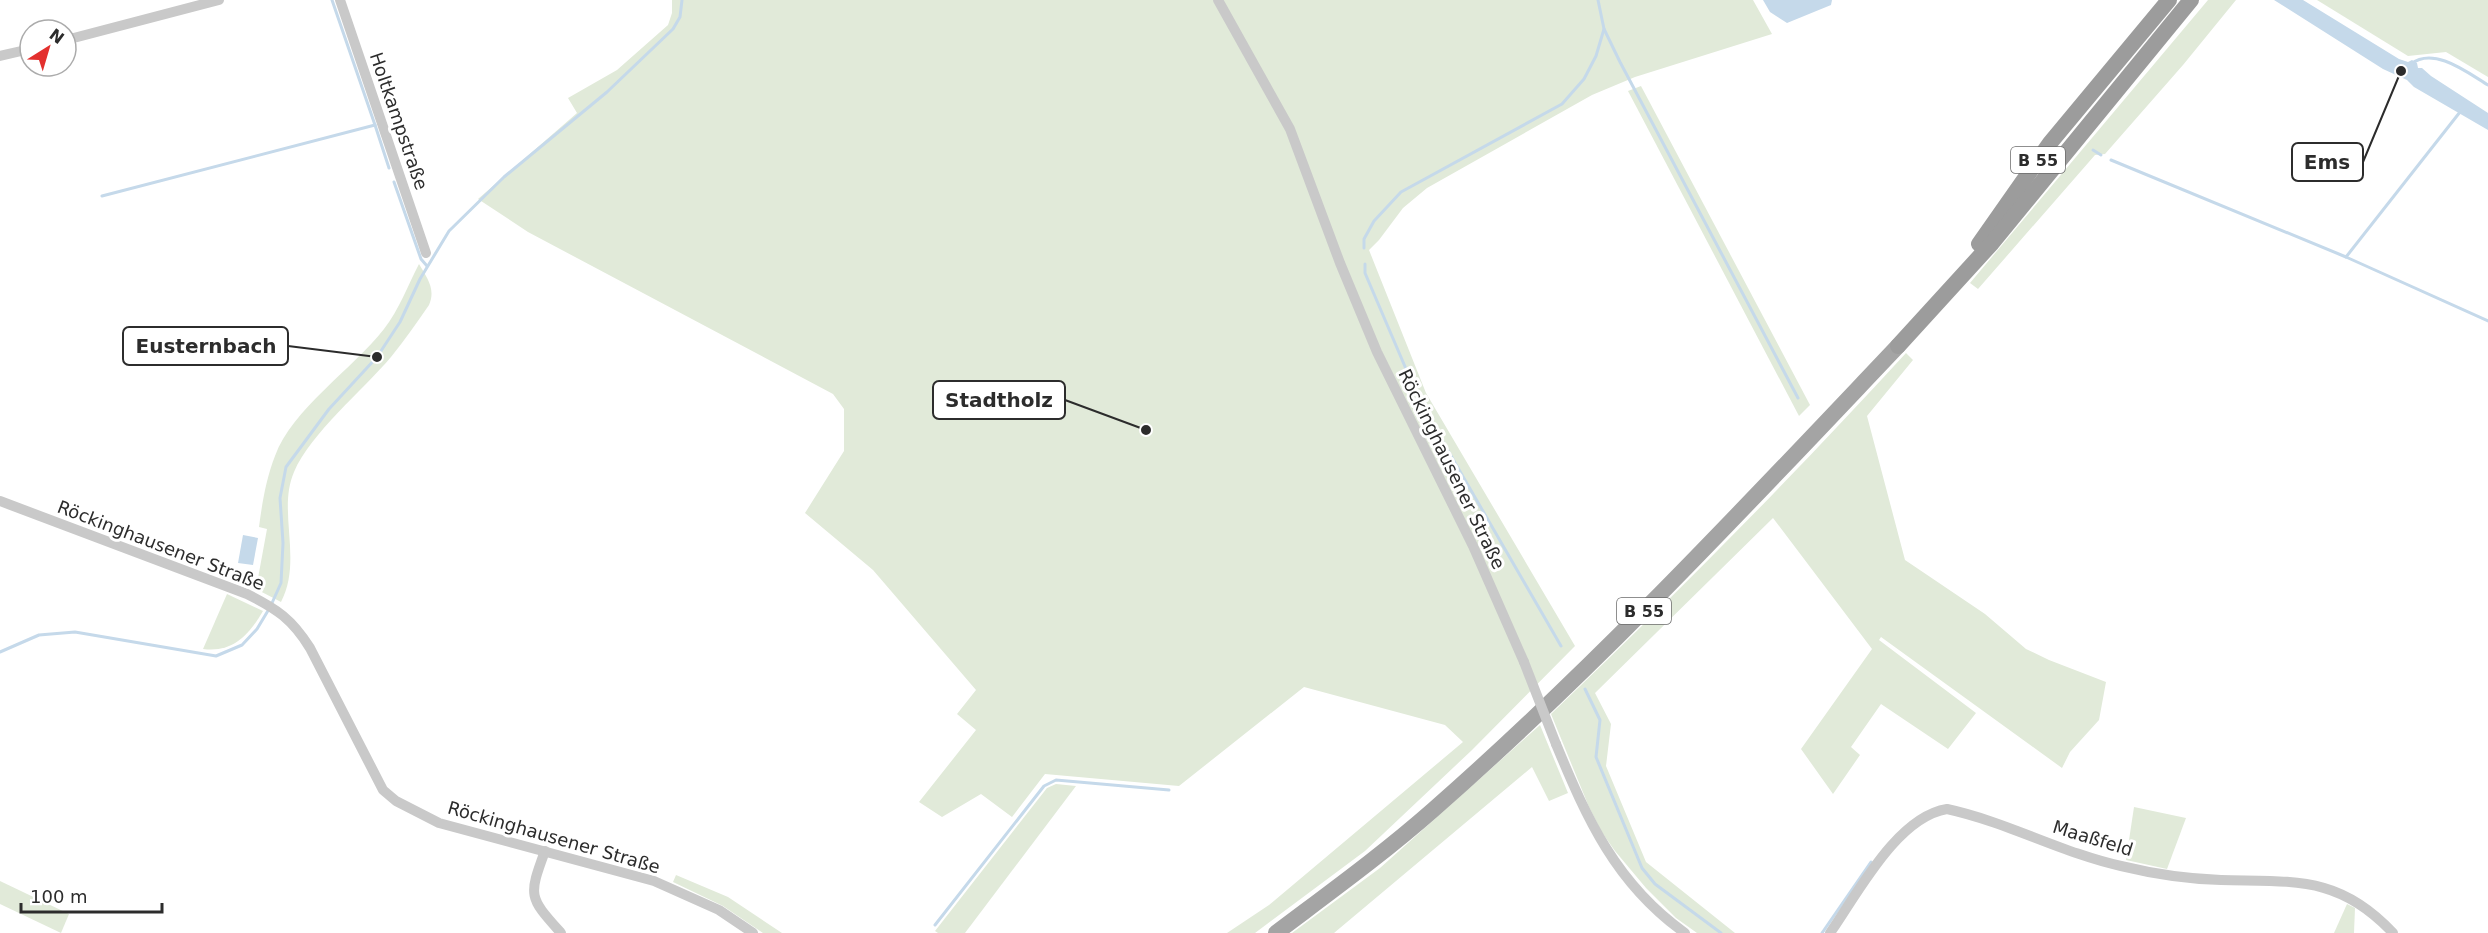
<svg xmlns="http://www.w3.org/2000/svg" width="2488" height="933" font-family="'DejaVu Sans',sans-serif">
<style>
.green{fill:#e1ead9}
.water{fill:#c5d9ea}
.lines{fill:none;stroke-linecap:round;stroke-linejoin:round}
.stream{stroke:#c5d9ea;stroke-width:3}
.minor{stroke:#c9c9c9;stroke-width:10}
.primary{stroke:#a4a4a4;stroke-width:16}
.trunk{stroke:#9c9c9c;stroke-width:16}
.minor-bridge{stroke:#c9c9c9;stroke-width:10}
.labels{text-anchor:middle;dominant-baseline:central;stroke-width:6;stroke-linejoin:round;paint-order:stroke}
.shield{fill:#fff;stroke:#6b6b6b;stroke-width:1.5}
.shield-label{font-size:16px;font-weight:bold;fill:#2c2c2c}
.street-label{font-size:18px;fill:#2c2c2c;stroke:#fff}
.leader{fill:none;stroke:#2c2c2c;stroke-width:2}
.callout-dot{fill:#2c2c2c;stroke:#fff;stroke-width:2}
.callout{fill:#fff;stroke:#2c2c2c;stroke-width:2}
.callout-label{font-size:20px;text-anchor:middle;font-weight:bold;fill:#2c2c2c}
</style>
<rect width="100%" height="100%" fill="#fff"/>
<g class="green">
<path d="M672 0H1753L1772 34 1635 77 1592 95 1427 188 1403 208 1379 240 1369 250 1426 393 1575 646 1472 750 1365 851 1255 933H1227L1269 905 1463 742 1445 725 1304 687 1179 786 1045 774 1012 817 981 794 942 817 919 802 976 730 957 714 976 690 873 570 805 513 844 451V409L833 394 528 232 478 199 577 113 568 98 617 70 668 25 672 13Z"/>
<path d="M2208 0H2236L2183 65 2105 154 2095 155 1978 289 1970 283Z"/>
<path d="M2317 0H2488V77L2446 52 2408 56Z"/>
<path d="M1641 86 1810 405 1799 416 1628 91Z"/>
<path d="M419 264C427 278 436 289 429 305 417 322 405 340 391 357 364 389 310 434 294 472 277 511 303 560 281 602L256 589 267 529 259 527C262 504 266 479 275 456 292 409 353 369 384 329 399 310 408 285 419 264Z"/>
<path d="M1906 353 1913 360 1867 416 1905 560 1985 614 2026 649 2049 660 2106 682 2099 720 2070 752 2062 768 1881 637 1879 640 1976 713 1948 749 1881 704 1851 747 1860 755 1833 794 1801 749 1872 649 1773 518 1595 693 1611 724 1606 766 1646 862 1735 933H1697L1676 918 1646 888 1615 851 1601 831 1589 807 1551 714C1674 597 1792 477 1906 353Z"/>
<path d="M227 594 263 611C249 635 233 653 203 649Z"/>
<path d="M1540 725 1568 793 1549 801 1532 767 1334 933H1292L1380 868Z"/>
<path d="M1056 784 1076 786 965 933H938L935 931 1047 788Z"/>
<path d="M2134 807 2186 818 2167 869 2126 860Z"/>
<path d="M676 875 728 897 782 933H763L723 906 673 882Z"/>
<path d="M0 881 69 914 61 933 0 904Z"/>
<path d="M2347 904 2355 908 2354 933H2334Z"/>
</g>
<g class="water">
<path d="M1763 0H1832L1831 5 1787 23 1770 12Z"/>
<path d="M2274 0H2303L2399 59 2408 62 2412 60 2417 63 2418 68H2422L2431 76 2488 113V130L2414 87 2407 80 2383 69Z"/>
<path d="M243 535 258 538 253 565 238 563Z"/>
</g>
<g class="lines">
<g class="stream">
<path d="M332 0 375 125"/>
<path d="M1598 0 1604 29 1620 62 1798 398"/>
<path d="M2411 64C2434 46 2468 73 2488 85"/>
<path d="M2093 150 2101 155"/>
<path d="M2111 160 2346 257 2488 321"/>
<path d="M394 182 421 259 427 266"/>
<path d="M102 196 375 125 389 168"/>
<path d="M1364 248V239L1374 221 1401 192 1562 104 1584 79 1596 56 1604 29"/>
<path d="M2346 257 2460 112"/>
<path d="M1365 264V273L1421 404 1561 646"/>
<path d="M272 603 281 583 283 543 280 498 286 467 329 409 377 357 400 322 420 279 449 231 504 177 607 92 673 29 680 17 682 0"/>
<path d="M0 652 39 635 75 632 216 656 242 645 257 629 269 609"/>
<path d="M1585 689 1600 720 1596 757 1642 868 1655 884 1721 933"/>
<path d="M935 925 1044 786 1056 780 1169 790"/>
<path d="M1822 933 1871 862"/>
</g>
<g class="minor">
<path d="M340 0 426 253"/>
<path d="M1218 0 1290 129 1340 263 1377 352 1473 546 1524 662"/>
<path d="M66 40 219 0"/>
<path d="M0 56 30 49"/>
<path d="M0 501 247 594C277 609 292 619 310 648L383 790 396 801 439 823 654 881 719 910 753 933"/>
<path d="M1556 744C1587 819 1616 884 1685 933"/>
<path d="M545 851C528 897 529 897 561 933"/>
<path d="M1830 933C1858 893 1897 817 1947 809 2007 822 2062 853 2121 866 2154 874 2187 879 2221 880 2294 882 2339 875 2393 933"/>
</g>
<path class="primary" d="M1276 933C1329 893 1383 854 1433 810 1598 665 1747 505 1898 346"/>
<g class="trunk">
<path d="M1979 244 2050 143 2169 0"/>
<path d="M1898 346 1992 243 2191 0"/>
</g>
<path class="minor-bridge" d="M1524 662 1556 744"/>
</g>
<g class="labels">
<g class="shield">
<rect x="2011" y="147" width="54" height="26" rx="4.5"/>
<rect x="1617" y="598" width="54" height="26" rx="4.5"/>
</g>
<g class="shield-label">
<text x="2038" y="160">B 55</text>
<text x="1644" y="611">B 55</text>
</g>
<g class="street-label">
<text transform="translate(399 121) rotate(71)">Holtkampstraße</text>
<text transform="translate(1452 469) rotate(64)">Röckinghausener Straße</text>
<text transform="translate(161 545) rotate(21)">Röckinghausener Straße</text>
<text transform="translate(554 837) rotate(16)">Röckinghausener Straße</text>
<text transform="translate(2093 838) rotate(17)">Maaßfeld</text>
</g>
</g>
<path class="leader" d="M2401 71L2363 162M377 357L288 346M1146 430L1065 400"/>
<g class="callout-dot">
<circle cx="2401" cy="71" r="6"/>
<circle cx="377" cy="357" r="6"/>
<circle cx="1146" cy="430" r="6"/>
</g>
<g class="callout">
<rect x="2292" y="143" width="71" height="38" rx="6"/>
<rect x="123" y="327" width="165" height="38" rx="6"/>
<rect x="933" y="381" width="132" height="38" rx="6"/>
</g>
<g class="callout-label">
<text x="2327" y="169">Ems</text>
<text x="206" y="353">Eusternbach</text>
<text x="999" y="407">Stadtholz</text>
</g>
<g transform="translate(48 48) rotate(37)"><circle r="28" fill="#ffffff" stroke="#ababab" stroke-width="1.5"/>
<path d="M0-4.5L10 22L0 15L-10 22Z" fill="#e3302e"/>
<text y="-9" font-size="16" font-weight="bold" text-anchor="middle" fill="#2c2c2c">N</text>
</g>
<path d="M21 903v9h141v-9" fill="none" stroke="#2c2c2c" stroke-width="3"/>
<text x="30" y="903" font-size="18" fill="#2c2c2c" stroke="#ffffff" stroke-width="4.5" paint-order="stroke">100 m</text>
</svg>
